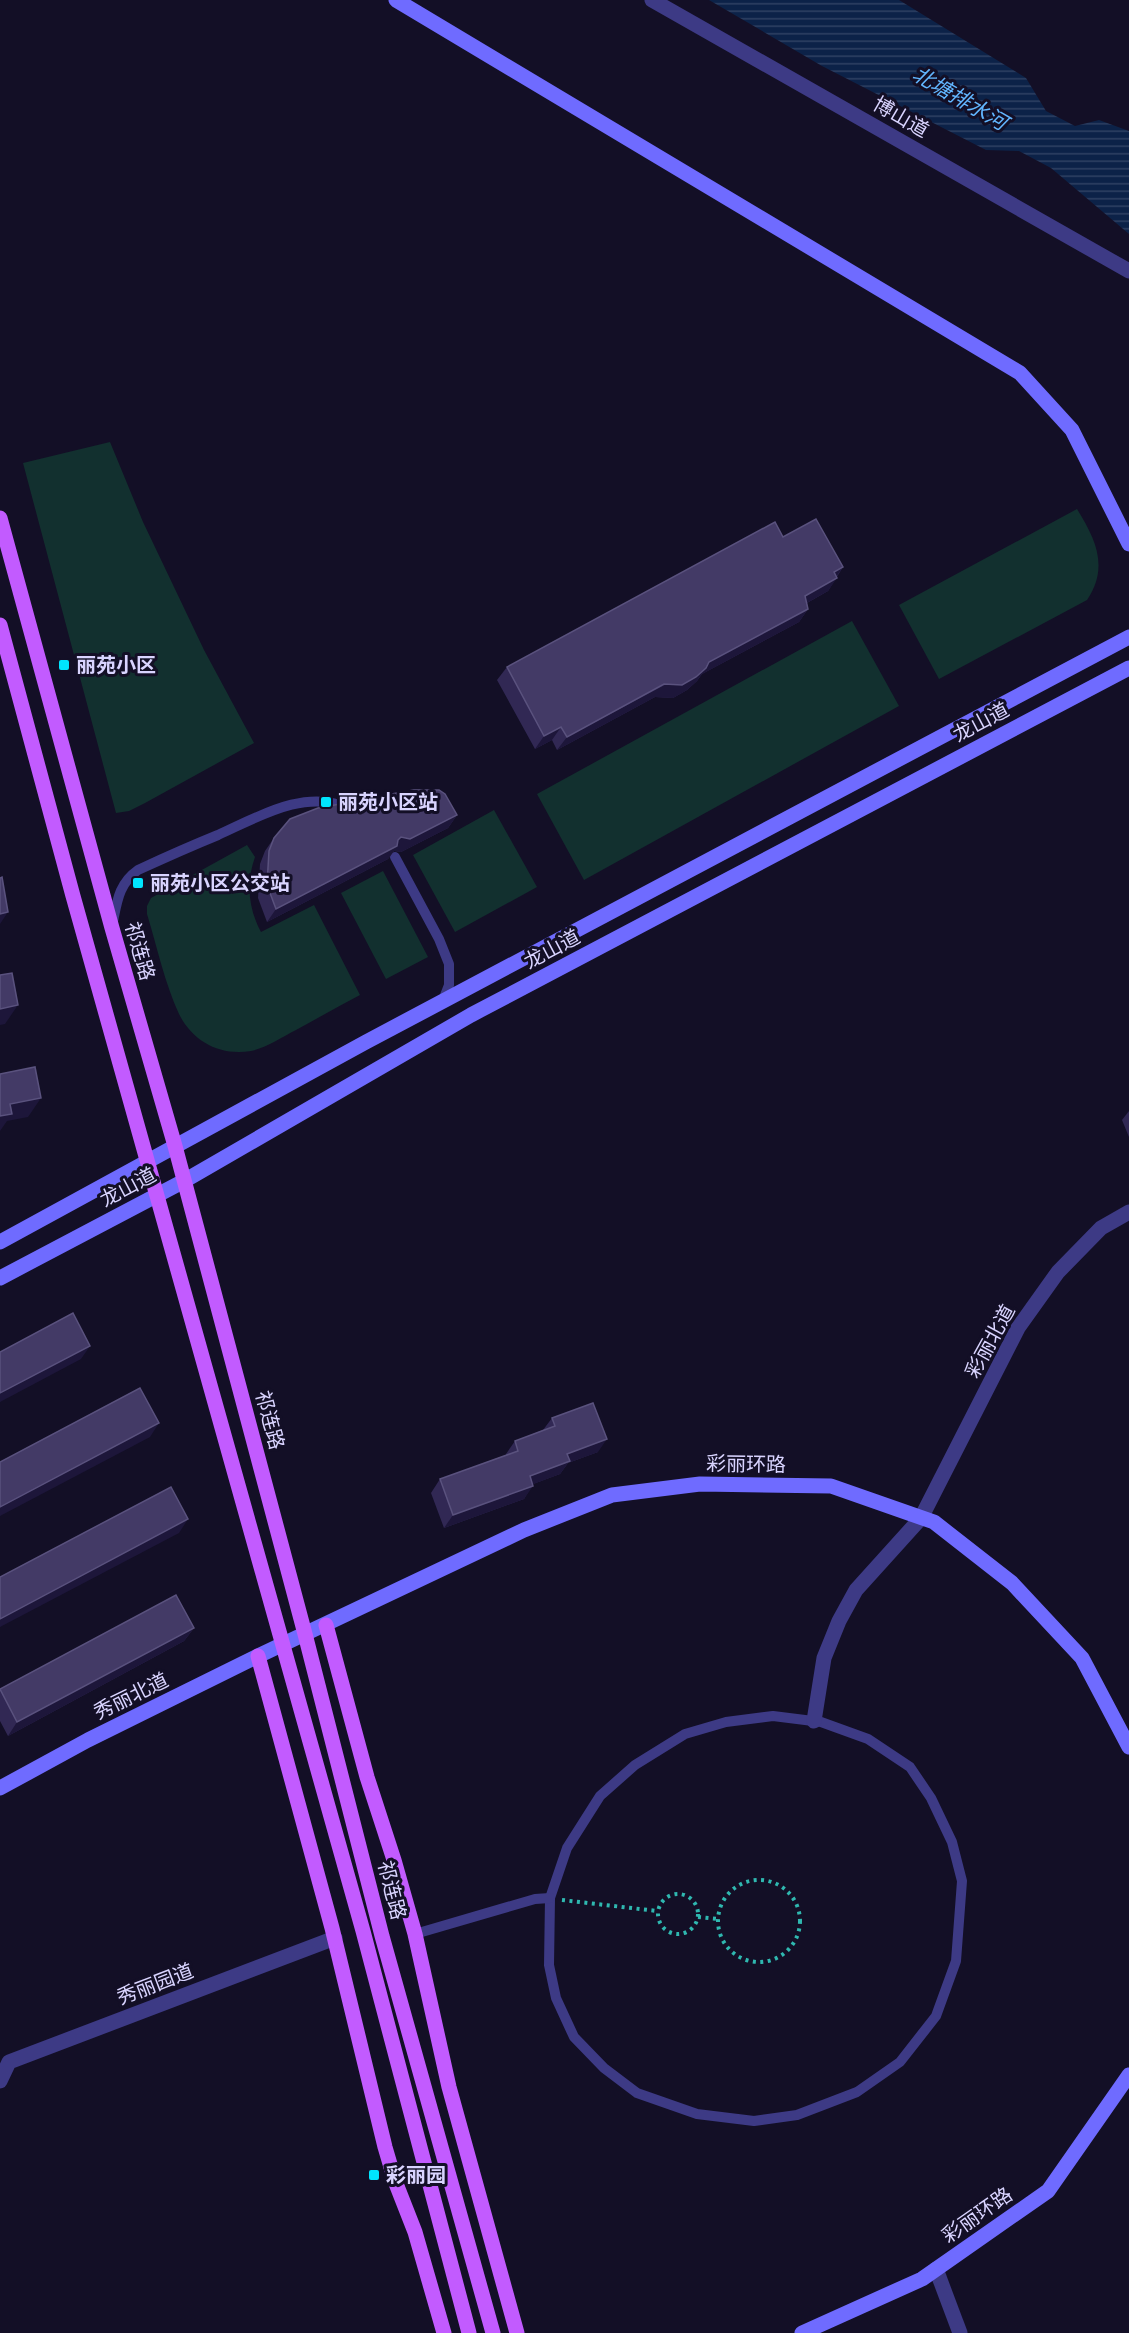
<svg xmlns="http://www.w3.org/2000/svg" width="1129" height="2333" font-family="Rubik,'Noto Sans SC',sans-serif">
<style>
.grass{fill:#12302f}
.water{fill:url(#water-rules)}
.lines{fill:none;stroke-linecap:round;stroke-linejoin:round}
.path{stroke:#2fb8b0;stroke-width:4;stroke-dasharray:3 4.5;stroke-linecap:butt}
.lane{stroke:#3d3a85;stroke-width:10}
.street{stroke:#3d3a85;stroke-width:15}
.secondary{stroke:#6f6bff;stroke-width:15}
.primary{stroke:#c25bff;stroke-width:15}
.wall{fill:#312854}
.shaded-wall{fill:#1d163a}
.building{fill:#433a66;stroke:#5a527e;stroke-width:1.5}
.poi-dot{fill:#00e5ff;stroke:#130f26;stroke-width:2}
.labels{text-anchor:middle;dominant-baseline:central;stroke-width:6;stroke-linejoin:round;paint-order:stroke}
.street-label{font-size:20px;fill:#d9d4ff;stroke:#130f26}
.poi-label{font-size:20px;font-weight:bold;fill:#d9d4ff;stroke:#130f26;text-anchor:start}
.water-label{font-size:21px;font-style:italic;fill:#62b6ff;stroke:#130f26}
</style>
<defs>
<pattern id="water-rules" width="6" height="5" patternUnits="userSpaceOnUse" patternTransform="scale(1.5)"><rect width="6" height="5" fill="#0c2248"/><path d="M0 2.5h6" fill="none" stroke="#2f4163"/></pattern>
</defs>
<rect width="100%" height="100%" fill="#130f26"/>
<g class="grass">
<path d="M110 442 143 522 204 650 254 743 145 803 129 811 116 813 23 463Z"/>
<path d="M1077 509C1096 540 1109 567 1087 600L939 679 899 605Z"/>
<path d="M852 621 899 706 584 880 537 794Z"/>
<path d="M494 810 537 887 455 932 413 855Z"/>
<path d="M247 845 255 857C246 882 248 908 261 932L314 905 360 995C339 1006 318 1018 296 1030 282 1037 266 1048 251 1051 220 1056 193 1042 179 1014 165 984 157 947 147 914V906L151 898Z"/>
<path d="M383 871 428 957 386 979 341 893Z"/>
</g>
<path class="water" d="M709 0H899L1026 78 1046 111 1075 126 1099 120 1129 131V234L1051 168 1019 151 986 150 822 66Z"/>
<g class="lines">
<g class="path">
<circle cx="759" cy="1921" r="41"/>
<circle cx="678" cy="1914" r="20"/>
<path d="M562 1900 657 1911"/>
<path d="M698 1917 718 1919"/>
</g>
<g class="lane">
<path d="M395 857 439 939 449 964V985L442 1003"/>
<path d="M112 926C117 903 118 884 138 870 164 858 191 846 218 835 256 818 307 787 349 809"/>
<path d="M773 1716 821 1722 868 1739 910 1767 931 1798 952 1842 962 1881 956 1961 936 2016 900 2062 857 2092 797 2115 754 2121 697 2114 637 2093 604 2068 574 2037 556 1998 549 1965 550 1898 567 1848 600 1796 635 1765 685 1734 726 1722Z"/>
<path d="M415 1934 535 1899 550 1898"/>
</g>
<g class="street">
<path d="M652 0 1129 271"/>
<path d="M814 1721 824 1658 839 1621 856 1590 921 1518 1018 1328 1058 1272 1101 1228 1129 1212"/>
<path d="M0 2081 9 2062 335 1938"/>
<path d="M936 2269 960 2333"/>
</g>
<g class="secondary">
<path d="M396 0 1020 373 1072 430 1129 544"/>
<path d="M0 1242 366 1042 1129 637"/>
<path d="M0 1278 184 1181 471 1015 1129 668"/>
<path d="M0 1788 88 1740 258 1656 524 1530 612 1495 700 1484 831 1486 934 1522 1012 1583 1082 1658 1129 1747"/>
<path d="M802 2333 922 2279 1048 2191 1129 2075"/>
</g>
<g class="primary">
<path d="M0 518 112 928 175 1146 305 1634 382 1936 493 2333"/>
<path d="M0 625 73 896 363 1931 469 2333"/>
<path d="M326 1625 367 1777 394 1860 415 1934 449 2087 517 2333"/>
<path d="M258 1656 332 1928 385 2147 395 2181 415 2232 444 2333"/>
</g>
</g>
<g class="wall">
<path d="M783 537 843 567 828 591 807 603 808 609 799 622 702 674 697 681 687 690 673 698 655 697 557 750 552 740 535 749 497 680 507 667Z"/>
<path d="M363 805 457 815 448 828 401 852 394 851 388 859 267 922 258 898 260 864 265 851 274 838Z"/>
<path d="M1129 1111V1137L1122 1120Z"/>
<path d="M552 1418 598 1452 568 1463 560 1474 533 1484 524 1499 444 1528 431 1493 440 1479 506 1455V1454L515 1441 543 1430Z"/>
<path d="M194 1628 184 1641 8 1736 0 1721V1689Z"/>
</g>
<g class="shaded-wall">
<path d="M843 567 834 580 837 578 828 591 796 609 805 596 834 572Z"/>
<path d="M808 609 799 622 702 674 697 681 687 690 673 698 655 697 557 750 567 737Z"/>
<path d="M561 727 552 740 535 749 544 736Z"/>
<path d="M457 815 448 828 401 852 394 851 388 859 267 922 276 909 398 840 401 837Z"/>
<path d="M8 912 0 924V914Z"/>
<path d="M18 1005 5 1024 0 1025V1009Z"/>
<path d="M41 1098 28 1117 7 1121 0 1131V1116L10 1104Z"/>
<path d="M90 1346 81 1359 0 1402V1393Z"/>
<path d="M159 1423 150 1437 0 1516V1507Z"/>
<path d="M607 1439 598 1452 568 1463 560 1474 520 1489 530 1476 567 1454Z"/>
<path d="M533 1486 524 1499 444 1528 453 1515Z"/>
<path d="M188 1519 179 1533 0 1627V1619Z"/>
<path d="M194 1628 184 1641 8 1736 17 1722Z"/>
</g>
<g class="building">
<path d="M816 519 843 567 834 572 837 578 805 596 808 609 709 662 706 668 696 677 682 685 664 684 567 737 561 727 544 736 507 667 775 522 783 537Z"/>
<path d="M414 790H439L445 794 457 815 410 839 401 837 398 840 397 846 276 909 267 885 269 851 274 838 290 819 318 808 351 802 363 805 369 798Z"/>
<path d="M2 877 8 912 0 914V878Z"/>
<path d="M12 973 18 1005 0 1009V975Z"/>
<path d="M35 1067 41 1098 10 1104 12 1114 0 1116V1074Z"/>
<path d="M73 1313 90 1346 0 1393V1352Z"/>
<path d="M140 1388 159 1423 0 1507V1462Z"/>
<path d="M593 1403 607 1439 567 1454 570 1461 530 1476 533 1486 453 1515 440 1479 518 1451 515 1441 555 1426 552 1418Z"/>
<path d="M171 1487 188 1519 0 1619V1577Z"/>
<path d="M176 1595 194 1628 17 1722 0 1689Z"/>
</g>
<g class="poi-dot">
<rect x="58" y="659" width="12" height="12" rx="3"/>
<rect x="320" y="796" width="12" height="12" rx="3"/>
<rect x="132" y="877" width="12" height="12" rx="3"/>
<rect x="368" y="2169" width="12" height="12" rx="3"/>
</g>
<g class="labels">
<g class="street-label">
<text transform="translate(901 117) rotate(30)">博山道</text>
<text transform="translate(981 722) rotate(-28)">龙山道</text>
<text transform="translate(552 949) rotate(-28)">龙山道</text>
<text transform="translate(140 951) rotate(74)">祁连路</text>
<text transform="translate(128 1187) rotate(-28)">龙山道</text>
<text transform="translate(990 1341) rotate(-61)">彩丽北道</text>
<text transform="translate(270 1420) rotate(75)">祁连路</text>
<text transform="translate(746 1464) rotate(1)">彩丽环路</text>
<text transform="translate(131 1696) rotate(-26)">秀丽北道</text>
<text transform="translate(392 1890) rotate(76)">祁连路</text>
<text transform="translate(155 1984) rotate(-21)">秀丽园道</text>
<text transform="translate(977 2215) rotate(-35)">彩丽环路</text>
</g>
<g class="poi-label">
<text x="76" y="665">丽苑小区</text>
<text x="338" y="802">丽苑小区站</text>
<text x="150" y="883">丽苑小区公交站</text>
<text x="386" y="2175">彩丽园</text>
</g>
<g class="water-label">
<text transform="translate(960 98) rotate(30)">北塘排水河</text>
</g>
</g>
</svg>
